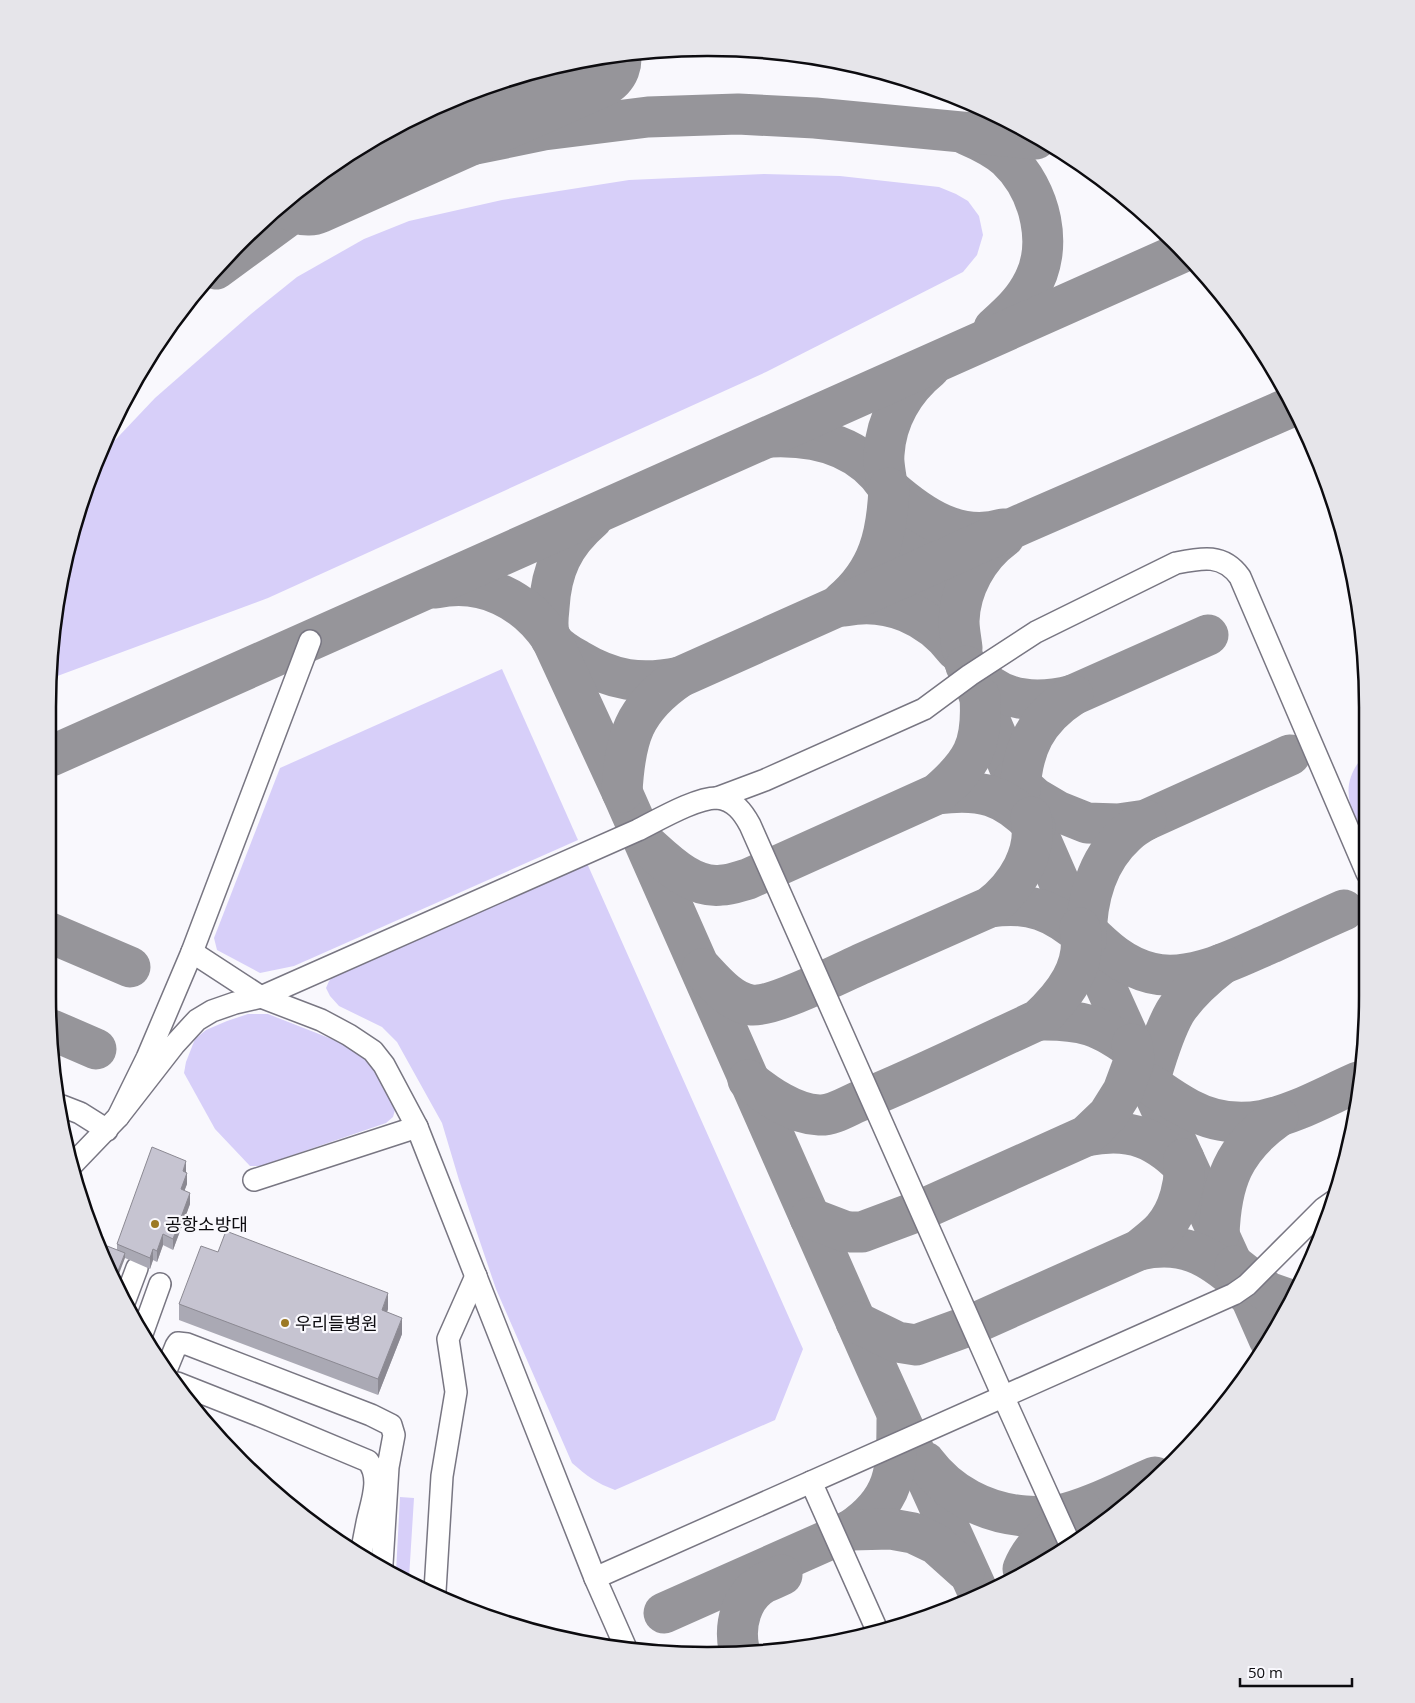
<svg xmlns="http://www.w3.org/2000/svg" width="1415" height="1703" font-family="'Open Sans','Noto Sans KR',sans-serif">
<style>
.green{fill:#d7cff9}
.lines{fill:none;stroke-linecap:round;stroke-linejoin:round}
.taxiway{stroke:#96959a;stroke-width:41}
.runway{stroke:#96959a;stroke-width:101}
.minor-casing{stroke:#787682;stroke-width:24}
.minor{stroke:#fff;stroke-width:21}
.wall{fill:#aaa9b4}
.shaded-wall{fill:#8b8992}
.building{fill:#c6c4d1;stroke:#8b8992}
.poi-dot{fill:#9c7924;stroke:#f9f8fd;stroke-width:2}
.labels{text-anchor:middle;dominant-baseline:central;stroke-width:4.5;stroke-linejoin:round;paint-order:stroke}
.poi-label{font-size:18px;fill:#0c0b0f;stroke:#f9f8fd;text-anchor:start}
.rim{fill:none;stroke:#0c0b0f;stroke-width:2.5}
</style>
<rect width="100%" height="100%" fill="#f9f8fd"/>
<g class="green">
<path d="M764 174 840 176 939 187 956 194 968 201 979 216 983 235 977 255 963 272 766 372 268 598 52 678 53 622 70 536 101 455 155 398 251 314 297 277 364 239 409 221 502 200 629 180Z"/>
<path d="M502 669 578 840 294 966 260 973 217 950 214 938 280 768Z"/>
<path d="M1367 752V846C1351 809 1335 786 1367 752Z"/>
<path d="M586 861 803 1349 775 1420 615 1490C596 1483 587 1476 572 1463L496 1289 459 1180 442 1123 397 1042 382 1027 339 1006 330 996 326 988 329 981 338 971Z"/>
<path d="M248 1014H268L347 1045 369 1060 395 1110 393 1117 386 1123 261 1166H250L215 1129 184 1073 186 1062 195 1039 206 1030 227 1021Z"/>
<path d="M400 1497 414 1498 409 1578 396 1572Z"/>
</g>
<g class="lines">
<g class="taxiway">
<path d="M967 135C981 141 995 148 1007 158 1041 190 1055 248 1030 288 1021 304 1007 316 994 328"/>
<path d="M420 143 503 98"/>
<path d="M290 200 461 147 544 130 648 117 738 114 815 118 1036 139"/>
<path d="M216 269 291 214 324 196"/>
<path d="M771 437C817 435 860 446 887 486 905 511 912 542 924 570 936 600 951 629 963 658 979 694 994 730 1009 766 1084 943 1165 1117 1245 1292L1251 1298 1269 1339"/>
<path d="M887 485C886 475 883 464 884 454 886 419 904 389 930 368"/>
<path d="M890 489C922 517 959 542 1003 529"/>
<path d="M592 519C563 544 551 570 549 608 548 617 547 631 551 639 557 648 569 655 578 660 613 681 641 685 680 677"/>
<path d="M436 588C483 578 525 600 551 638L622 792 876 1367 979 1594"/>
<path d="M842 602C879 571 887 534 889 488"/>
<path d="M845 606C888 597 930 616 956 650"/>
<path d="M962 648C961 639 959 630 959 621 960 588 978 556 1004 537"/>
<path d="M966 666C974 672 982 680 990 686 1014 703 1046 702 1073 695L1208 635"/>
<path d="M51 756 1183 252"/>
<path d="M1014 779 1035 798 1057 811 1087 823 1118 824 1146 820 1290 755"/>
<path d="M1020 791C1022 748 1036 719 1073 695"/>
<path d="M622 792C625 738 633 709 680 677L1022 524 1291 407"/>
<path d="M937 794C981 788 1005 795 1035 827"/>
<path d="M646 844C666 862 692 889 722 885 731 885 740 881 748 879L937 794C973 763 983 745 980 697"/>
<path d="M990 907C1030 901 1054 911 1084 937"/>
<path d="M1085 929C1105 949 1123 966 1151 973 1190 983 1236 958 1271 943 1295 932 1319 921 1344 910"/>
<path d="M48 932 130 967"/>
<path d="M1086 941C1086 902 1096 861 1126 834 1132 828 1139 824 1146 820"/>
<path d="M702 969C715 983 731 1002 751 1005 771 1008 839 974 861 964 904 945 947 926 990 907 1017 886 1038 853 1031 817"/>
<path d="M1038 1020C1082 1019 1101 1025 1136 1052"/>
<path d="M52 1030 96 1049"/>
<path d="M748 1080C767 1095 793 1114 819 1115 833 1116 849 1105 862 1100 921 1076 979 1047 1038 1020 1064 996 1088 966 1080 928"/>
<path d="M1149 1082C1156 1059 1163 1033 1175 1012 1187 993 1204 978 1222 964"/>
<path d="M1150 1084C1163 1093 1175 1102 1189 1109 1251 1142 1301 1107 1358 1082"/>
<path d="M1086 1136C1131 1127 1158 1138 1189 1172"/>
<path d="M810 1218 844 1231 851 1232H862L921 1210 1086 1136 1108 1115 1123 1091 1133 1064 1134 1058 1132 1044"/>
<path d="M1219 1235C1221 1182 1233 1149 1278 1117"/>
<path d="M1139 1250C1182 1240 1209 1255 1240 1283"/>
<path d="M1235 1266 1268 1292 1291 1300"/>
<path d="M856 1322 897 1342 916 1345 971 1325 1139 1250C1147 1243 1156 1237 1163 1229 1179 1211 1186 1182 1184 1159"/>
<path d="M925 1462C949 1494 985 1513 1025 1516 1037 1517 1049 1518 1060 1515 1093 1507 1124 1490 1155 1477"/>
<path d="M851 1530C896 1500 897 1470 897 1420"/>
<path d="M1023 1569C1034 1542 1058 1525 1082 1510"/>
<path d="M664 1613 851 1530 891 1529 913 1533 936 1544 965 1570"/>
<path d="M739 1649C734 1625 741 1596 764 1583 770 1580 776 1578 782 1575"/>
</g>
<path class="runway" d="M308 185 591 59"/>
<g class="minor-casing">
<g id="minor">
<path d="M717 798 765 780 924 709 970 675 1036 632 1176 563C1201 558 1223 553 1240 577L1367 873"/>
<path d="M192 952 261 997 321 1020 349 1035 373 1051 384 1065 417 1127 595 1578"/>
<path d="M62 1106 80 1113 107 1130"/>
<path d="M118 1117 174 1045 197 1020 212 1011 235 1003 261 997 638 830C658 820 697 797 718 798 734 800 743 812 750 825L1003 1396 1069 1542"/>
<path d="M70 1167 118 1117 147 1058 192 952 310 641"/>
<path d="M254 1180 417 1127"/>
<path d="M125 1300 137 1268"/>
<path d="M142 1334 160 1284"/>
<path d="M167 1368 176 1346 178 1343 187 1344 371 1415 391 1425 394 1435 388 1467 382 1564"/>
<path d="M177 1383 258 1415 368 1461C382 1478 371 1503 367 1523 365 1533 363 1544 361 1554"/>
<path d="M811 1482 877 1630"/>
<path d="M435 1591 442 1476 456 1392 448 1339 476 1276"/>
<path d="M625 1646 595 1578 1234 1294 1247 1285 1324 1208 1334 1201"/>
</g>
</g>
<use href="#minor" class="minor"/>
</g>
<g class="wall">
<path d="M186 1172 187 1184 184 1191 190 1204 173 1250 163 1245 157 1262 153 1260 150 1269 125 1258 117 1250V1244Z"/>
<path d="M218 1252 388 1309 387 1312 402 1334 378 1395 179 1320V1304Z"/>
</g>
<g class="shaded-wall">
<path d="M186 1161V1172L183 1182V1171Z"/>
<path d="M187 1173V1184L181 1200V1189Z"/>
<path d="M190 1193V1204L173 1250V1239Z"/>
<path d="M163 1234V1245L157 1262V1251Z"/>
<path d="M153 1249V1260L150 1269V1258Z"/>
<path d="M125 1253V1258L117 1279 116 1276Z"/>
<path d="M388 1293V1309L382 1326V1310Z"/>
<path d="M402 1318V1334L378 1395V1379Z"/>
</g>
<g class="building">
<path d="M152 1147 186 1161 183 1171 187 1173 181 1189 190 1193 173 1239 163 1234 157 1251 153 1249 150 1258 117 1244Z"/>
<path d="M226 1231 388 1293 382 1310 402 1318 378 1379 179 1304 201 1246 218 1252Z"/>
<path d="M102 1244 125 1253 116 1276Z"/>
</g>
<g class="poi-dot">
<circle cx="155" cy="1224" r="5"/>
<circle cx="285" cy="1323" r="5"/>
</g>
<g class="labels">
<g class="poi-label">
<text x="165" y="1224">공항소방대</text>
<text x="295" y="1323">우리들병원</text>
</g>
</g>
<path d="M0 0H1415V1703H0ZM707 56H708A651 651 0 0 1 1359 707V996A651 651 0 0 1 708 1647H707A651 651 0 0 1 56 996V707A651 651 0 0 1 707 56Z" fill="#e6e5ea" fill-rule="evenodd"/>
<path class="rim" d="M707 56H708A651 651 0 0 1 1359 707V996A651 651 0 0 1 708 1647H707A651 651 0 0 1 56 996V707A651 651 0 0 1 707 56Z"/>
<path d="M1240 1678v8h112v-8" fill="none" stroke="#0c0b0f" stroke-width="2.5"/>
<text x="1248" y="1678" font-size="15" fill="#0c0b0f" stroke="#f9f8fd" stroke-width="4" paint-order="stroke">50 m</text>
</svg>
